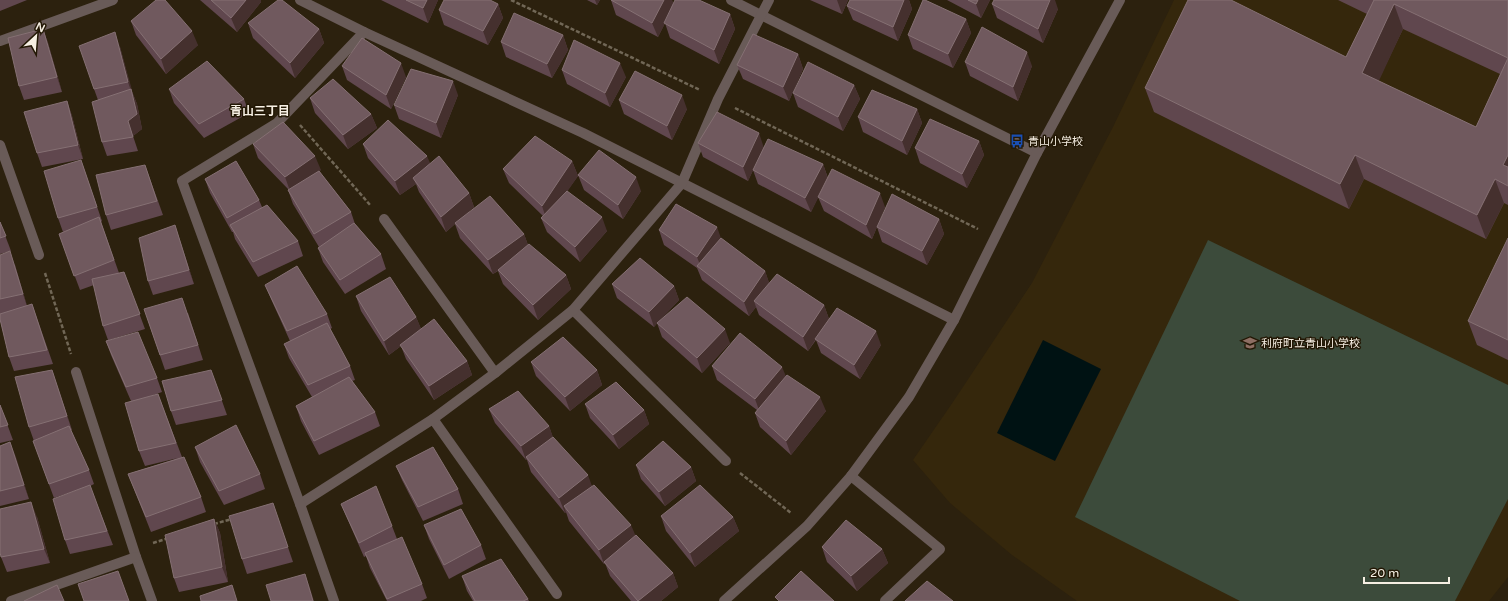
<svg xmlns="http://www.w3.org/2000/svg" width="1508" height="601" font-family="'Varela Round','Noto Sans JP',sans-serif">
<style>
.built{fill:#35270c}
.green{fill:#3c4b3b}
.water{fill:#001213}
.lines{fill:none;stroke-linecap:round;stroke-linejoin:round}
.path{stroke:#716756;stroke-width:2.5;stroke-dasharray:4 2;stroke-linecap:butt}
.minor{stroke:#695b58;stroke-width:10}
.wall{fill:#60474e;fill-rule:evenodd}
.shaded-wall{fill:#45302e}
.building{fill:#70595e;stroke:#857073}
.labels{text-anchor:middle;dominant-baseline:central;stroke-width:3;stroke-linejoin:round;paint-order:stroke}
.poi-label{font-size:11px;fill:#f6efe3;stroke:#231805;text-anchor:start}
.neighbourhood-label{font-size:12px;font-weight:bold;fill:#f6efe3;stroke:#231805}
</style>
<rect width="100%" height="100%" fill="#2c210e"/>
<path class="built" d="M1174 0H1508V577L1489 601H1077L1012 555 950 503 913 460 953 402 1032 283 1113 127Z"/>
<path class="green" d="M1208 240 1508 385V499L1455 601H1240L1075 517Z"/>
<path class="water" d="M1043 340 1101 369 1055 461 997 433Z"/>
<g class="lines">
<g class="path">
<path d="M511 0 700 90"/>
<path d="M735 108 978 229"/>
<path d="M300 125 371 206"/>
<path d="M45 273 71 354"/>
<path d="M740 473 791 513"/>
<path d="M214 524 232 519"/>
<path d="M153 543 169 538"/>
</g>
<g class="minor">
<path d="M300 0 364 32 583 133 954 320"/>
<path d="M731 0 1037 153"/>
<path d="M0 41 113 0"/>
<path d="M0 145 39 255"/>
<path d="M384 219 495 373"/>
<path d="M573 310 726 461"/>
<path d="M76 372 136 557 152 601"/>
<path d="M433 419 557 594"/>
<path d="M851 476 940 549 885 601"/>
<path d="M300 504 433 419 495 373 573 310 682 183 718 99 769 0"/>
<path d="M11 601 136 557"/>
<path d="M334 601 300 504 182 181 277 123 364 32"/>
<path d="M724 601 807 526 851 476 909 397 954 320 1037 153 1120 0"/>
</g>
</g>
<g class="wall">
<path d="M0 0H27L0 11Z"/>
<path d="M200 0H261V2L237 32Z"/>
<path d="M381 0H438L428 23Z"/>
<path d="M587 0H600L597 5Z"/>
<path d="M611 0H672L673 4 730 14 735 29 719 64 670 38 665 23 658 37 616 15Z"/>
<path d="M810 0H848L842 14Z"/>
<path d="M850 0H909L912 9 898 41 853 20 847 6Z"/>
<path d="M947 0H990L981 18Z"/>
<path d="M1338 0H1508V205L1504 203 1486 239 1364 179 1349 209 1154 112 1145 88 1346 57 1367 14ZM1403 29 1500 74 1476 127 1378 81Z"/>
<path d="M498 4 503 18 488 45 444 25 439 10Z"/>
<path d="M992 4 1058 9 1043 43 997 18Z"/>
<path d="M966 19 971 33 953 68 913 49 908 35Z"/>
<path d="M131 21 198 45 166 74 136 35Z"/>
<path d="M248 23 319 29 324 43 295 78 253 38Z"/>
<path d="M43 29 48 43 62 92 24 100 19 86Z"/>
<path d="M563 35 568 50 552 78 506 57 501 42Z"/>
<path d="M120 47 131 89 137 104 142 129 133 136 138 151 107 156 102 142 98 100 94 89Z"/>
<path d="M798 54 803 69 789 101 743 79 737 65Z"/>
<path d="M965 62 1032 66 1018 101 970 76Z"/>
<path d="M342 66 406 77 391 109 347 80Z"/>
<path d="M562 70 626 77 610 107 567 84Z"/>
<path d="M854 85 860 99 843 131 798 107 793 93Z"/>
<path d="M169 89 244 99 249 113 204 138 174 103Z"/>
<path d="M458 95 441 138 399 119 394 105Z"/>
<path d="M310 98 371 114 377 128 348 149 315 113Z"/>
<path d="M619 100 687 109 672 140 624 114Z"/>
<path d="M67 101 72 116 83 159 42 167 37 153Z"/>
<path d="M917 109 922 123 907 155 863 132 858 117Z"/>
<path d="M979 141 984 155 967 188 920 163 915 148Z"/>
<path d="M698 143 764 147 823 164 828 178 885 207 877 226 939 219 944 234 927 265 882 242 877 227 872 239 824 211 818 197 811 212 758 184 753 170 748 181 703 157Z"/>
<path d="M253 144 321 170 319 171 351 212 355 224 381 254 386 269 345 294 323 262 318 248 319 247 293 204 288 190V189L258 158Z"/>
<path d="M363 144 430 163 469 193 474 207 465 215 524 234 528 245 566 275 571 289 538 320 503 284 498 271 493 274 460 238 455 224 446 232 419 192 416 184 400 195 368 158Z"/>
<path d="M81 160 102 221 101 222 119 273 124 272 145 329 109 340 157 378 162 392 148 397 158 394 182 457 201 497 206 512 151 532 128 474 178 458 145 466 139 451 131 401 111 355 106 341 108 340 103 326 94 285 80 290 59 234 67 231 63 232 58 218Z"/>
<path d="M572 161 578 176 567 191 607 231 580 262 547 232 541 218 543 216 509 183 503 169Z"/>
<path d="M145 165 163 215 111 230 106 215Z"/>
<path d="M578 175 641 191 623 219 584 190Z"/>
<path d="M205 179 259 200 262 207 298 241 303 256 258 277 235 239 233 232H232L210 193Z"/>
<path d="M0 222 11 251 0 254Z"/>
<path d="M175 225 194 284 153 295 148 281Z"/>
<path d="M659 230 765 271 769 283 824 305 829 319 825 326 881 345 860 379 821 353 816 340 808 351 759 315 756 307 749 316 702 280 697 268 664 245Z"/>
<path d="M1508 238V360L1477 345 1468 321Z"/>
<path d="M0 255 15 265 27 306 32 304 53 364 14 371 9 357 0 319Z"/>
<path d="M612 284 674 286 679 300 660 320 730 343 702 373 662 337 657 323 654 327 617 298Z"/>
<path d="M265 285 327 314 332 328 330 329 350 366 355 380 352 381 375 412 380 426 319 455 301 421 296 406 312 397 289 358 284 344 290 341 271 299Z"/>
<path d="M356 296 416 317 421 329 467 361 472 375 434 400 406 359 401 346 389 355 361 311Z"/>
<path d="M144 309 188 313 203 360 165 370Z"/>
<path d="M531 362 597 370 602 385 570 411 536 376Z"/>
<path d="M712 366 786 376 826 411 791 455 760 427 755 413 757 410 717 380Z"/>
<path d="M52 370 72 430H71L89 470 94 484 90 486 113 545 70 554 65 540 86 487 54 498 33 441H34L29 427Z"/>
<path d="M211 370 227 415 176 425 171 411Z"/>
<path d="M585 404 644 410 649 424 619 449 590 418Z"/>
<path d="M0 405 13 440 0 443Z"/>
<path d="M489 409 549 426 553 438 592 486 635 536 673 573 678 587 661 601H631L610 576 605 563 604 564 569 521 566 512 565 513 531 472 527 460H526L495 423Z"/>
<path d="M10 442 29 499 0 506V446Z"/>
<path d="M195 447 260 474 265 489 224 505 200 462Z"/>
<path d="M636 465 691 467 696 481 665 506 641 479Z"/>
<path d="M396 466 458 489 463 504 423 521 402 480Z"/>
<path d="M341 504 392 526 397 539 422 584 427 598 421 601H387L370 568 366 556 364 557 347 518Z"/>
<path d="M661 516 733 517 739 531 695 567 666 531Z"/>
<path d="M37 517 50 563 7 572 1 557Z"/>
<path d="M278 518 293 562 247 574 242 559Z"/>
<path d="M214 519 220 533 228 582 179 592 174 578Z"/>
<path d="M424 525 481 545 486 559 449 579 429 539Z"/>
<path d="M822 547 882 549 888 563 857 591 827 562Z"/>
<path d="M462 576 528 599 529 601H473L467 591Z"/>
</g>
<g class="shaded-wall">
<path d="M246 0H261V2L237 32 231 18Z"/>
<path d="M427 0H438L428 23 423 8Z"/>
<path d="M595 0H600L597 5Z"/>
<path d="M664 0H672L674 6 658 37 652 23Z"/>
<path d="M837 0H848L842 14Z"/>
<path d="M904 0H909L912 9 898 41 893 27Z"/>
<path d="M978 0H990L981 18 976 4Z"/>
<path d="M1050 0H1055L1058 9 1043 43 1038 29Z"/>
<path d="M498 4 503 18 488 45 483 31Z"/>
<path d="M1394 4 1403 29 1371 98 1362 73Z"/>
<path d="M730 14 735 29 719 64 714 50Z"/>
<path d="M966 19 971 33 953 68 948 54Z"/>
<path d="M43 29 48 43 62 92 57 77Z"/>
<path d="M319 29 324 43 295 78 290 63Z"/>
<path d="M192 31 198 45 166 74 161 59Z"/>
<path d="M115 32 120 47 132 90 131 89 137 104 142 129 133 136 138 151 128 121 132 94 128 82Z"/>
<path d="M563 35 568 50 552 78 547 64Z"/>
<path d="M1027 52 1032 66 1018 101 1013 87Z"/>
<path d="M798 54 803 69 789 101 783 87Z"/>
<path d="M401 63 406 77 391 109 386 95Z"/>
<path d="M620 63 626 77 610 107 605 93Z"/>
<path d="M453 81 458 95 441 138 436 123Z"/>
<path d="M854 85 860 99 843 131 838 117Z"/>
<path d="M682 95 687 109 672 140 667 126Z"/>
<path d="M67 101 72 116 83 159 78 145Z"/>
<path d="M917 109 922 123 907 155 902 141Z"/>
<path d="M371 114 377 128 348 149 343 135Z"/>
<path d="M759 133 764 148 748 181 743 167Z"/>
<path d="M979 141 984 155 967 188 962 174Z"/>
<path d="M1355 155 1364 179 1349 209 1340 184Z"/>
<path d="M1508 155V177L1503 165Z"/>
<path d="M315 156 321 170 290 191 285 177Z"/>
<path d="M427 156 433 170 413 178 416 184 400 195 395 181Z"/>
<path d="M572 161 578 176 547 221 542 206Z"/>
<path d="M823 164 828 179 811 212 805 198Z"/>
<path d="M636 177 641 191 623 219 618 205Z"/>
<path d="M1495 179 1504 203 1486 239 1477 215Z"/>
<path d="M469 193 474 207 446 232 441 217Z"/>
<path d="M880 193 885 207 872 239 866 225Z"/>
<path d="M602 217 607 231 580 262 575 247Z"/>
<path d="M939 219 944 234 927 265 922 251Z"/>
<path d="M175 225 180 240 194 284 189 270Z"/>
<path d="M717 227 722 241 702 270 697 257Z"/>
<path d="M524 234 529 248 493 274 488 260Z"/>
<path d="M10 251 15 265 28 309 23 294Z"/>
<path d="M765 271 770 285 754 301 756 307 749 316 744 302Z"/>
<path d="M566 275 571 289 538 320 533 305Z"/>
<path d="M674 286 679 300 654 327 649 312Z"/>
<path d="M824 305 829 319 808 351 803 337Z"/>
<path d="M416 317 422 331 400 345 401 346 389 355 384 341Z"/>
<path d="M725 329 730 343 702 373 697 358Z"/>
<path d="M876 331 881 345 860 379 854 365Z"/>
<path d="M467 361 472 375 434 400 429 386Z"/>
<path d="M782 367 788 381 760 413 755 399Z"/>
<path d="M52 370 72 430 67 416Z"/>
<path d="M597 370 602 385 570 411 565 397Z"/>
<path d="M820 397 826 411 791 455 786 441Z"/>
<path d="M644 410 649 424 619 449 613 435Z"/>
<path d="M549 426 554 440 526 457 527 460H526L521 446Z"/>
<path d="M10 442 16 457 29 499 24 485Z"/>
<path d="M691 467 696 481 665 506 659 492Z"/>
<path d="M588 475 593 489 564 506 566 512 565 513 559 498Z"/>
<path d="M31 502 37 517 50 563 44 549Z"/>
<path d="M733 517 739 531 695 567 690 553Z"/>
<path d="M214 519 220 533 228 582 222 567Z"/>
<path d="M631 525 637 539 604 562 605 563 604 564 599 550Z"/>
<path d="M882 549 888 563 857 591 851 576Z"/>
<path d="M673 573 678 587 661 601H638Z"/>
<path d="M305 574 310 588 314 601H313Z"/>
</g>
<g class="building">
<path d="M156 0H165L192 31 161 59 131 21Z"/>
<path d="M211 0H246L231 18Z"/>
<path d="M278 0H282L319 29 290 63 248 23Z"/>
<path d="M406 0H427L423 8Z"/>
<path d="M444 0H490L498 4 483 31 439 10Z"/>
<path d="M611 0H664L652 23Z"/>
<path d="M675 0H699L730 14 714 50 664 23Z"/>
<path d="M850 0H904L893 27 847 6Z"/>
<path d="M923 0H925L966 19 948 54 908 35Z"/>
<path d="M968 0H978L976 4Z"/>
<path d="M994 0H1050L1038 29 992 4Z"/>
<path d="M1188 0H1231L1346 57 1374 0H1508V58L1394 4 1362 73 1476 127 1508 58V155L1503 165 1508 167V186L1495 179 1477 215 1355 155 1340 184 1145 88Z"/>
<path d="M514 13 563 35 547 64 501 42Z"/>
<path d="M982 27 1027 52 1013 87 965 62Z"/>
<path d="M43 29 57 77 19 86 8 38Z"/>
<path d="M115 32 128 82 94 89 79 46Z"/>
<path d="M753 34 798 54 783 87 737 65Z"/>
<path d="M362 38 401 63 386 95 342 66Z"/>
<path d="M574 40 620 63 605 93 562 70Z"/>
<path d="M207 61 244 99 199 124 169 89Z"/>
<path d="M808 62 854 85 838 117 793 93Z"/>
<path d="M411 69 453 81 436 123 394 105Z"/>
<path d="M635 71 682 95 667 126 619 100Z"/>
<path d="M333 79 371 114 343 135 310 98Z"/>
<path d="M131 89 137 114 128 121 133 137 102 142 92 102Z"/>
<path d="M872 90 917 109 902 141 858 117Z"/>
<path d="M67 101 78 145 37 153 24 112Z"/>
<path d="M717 112 759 133 743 167 698 143Z"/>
<path d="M930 119 979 141 962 174 915 148Z"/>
<path d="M388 120 427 156 395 181 363 144Z"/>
<path d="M283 122 315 156 285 177 253 144Z"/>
<path d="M535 136 572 161 542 206 503 169Z"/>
<path d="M768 139 823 164 805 198 753 170Z"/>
<path d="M599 150 636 177 618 205 578 175Z"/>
<path d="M439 156 469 193 441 217 413 178Z"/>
<path d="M81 160 97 207 58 218 44 171Z"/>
<path d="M236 161 259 200 227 218 205 179Z"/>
<path d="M145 165 157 201 106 215 96 175Z"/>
<path d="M832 169 880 193 866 225 818 197Z"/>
<path d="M319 171 351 212 314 234 288 190Z"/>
<path d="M567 191 602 217 575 247 541 218Z"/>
<path d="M892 194 939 219 922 251 877 227Z"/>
<path d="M490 196 524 234 488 260 455 223Z"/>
<path d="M676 204 717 227 697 257 659 230Z"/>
<path d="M267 205 298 241 253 262 230 225Z"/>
<path d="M99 217 114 260 74 276 59 234Z"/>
<path d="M0 222 6 236 0 238Z"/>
<path d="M354 223 381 254 340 280 318 248Z"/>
<path d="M175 225 189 270 148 281 139 238Z"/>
<path d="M721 238 765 271 744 302 697 266Z"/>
<path d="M1508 238V340L1468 321Z"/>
<path d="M529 244 566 275 533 305 498 270Z"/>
<path d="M10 251 23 294 0 299V255Z"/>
<path d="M640 258 674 286 649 312 612 284Z"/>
<path d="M297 266 327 314 287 331 265 285Z"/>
<path d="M124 272 140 314 103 326 92 279Z"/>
<path d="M777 274 824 305 803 337 754 301Z"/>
<path d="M390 277 416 317 384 341 356 296Z"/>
<path d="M687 297 725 329 697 358 657 323Z"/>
<path d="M182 298 198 345 160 355 144 309Z"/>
<path d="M32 304 47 350 9 357 0 319V314Z"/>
<path d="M837 308 876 331 854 365 815 339Z"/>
<path d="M434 319 467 361 429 386 400 345Z"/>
<path d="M327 323 350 366 308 385 284 344Z"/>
<path d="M138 332 157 378 126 387 106 341Z"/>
<path d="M740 333 782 367 755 399 712 366Z"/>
<path d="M563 337 597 370 565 397 531 362Z"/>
<path d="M52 370 67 416 29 427 15 377Z"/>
<path d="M211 370 222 400 171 411 162 381Z"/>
<path d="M787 375 820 397 786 441 755 413Z"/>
<path d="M349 377 375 412 314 441 296 406Z"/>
<path d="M616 382 644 410 613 435 585 404Z"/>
<path d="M518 391 549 426 521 446 489 409Z"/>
<path d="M158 394 176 443 139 451 125 403Z"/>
<path d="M0 405 8 425 0 427Z"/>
<path d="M236 425 260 474 219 491 195 447Z"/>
<path d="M69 426 89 470 49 484 33 441Z"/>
<path d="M553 437 588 475 559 498 526 457Z"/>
<path d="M663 441 691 467 659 492 636 465Z"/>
<path d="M10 442 24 485 0 491V446Z"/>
<path d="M433 447 458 489 418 507 396 466Z"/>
<path d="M184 457 201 497 146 517 128 474Z"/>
<path d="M90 485 107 531 65 540 53 499Z"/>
<path d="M594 485 631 525 599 550 564 506Z"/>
<path d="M700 485 733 517 690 553 661 516Z"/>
<path d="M376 486 392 526 359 543 341 504Z"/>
<path d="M31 502 44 549 1 557 0 552V509Z"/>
<path d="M273 503 288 547 242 559 229 516Z"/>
<path d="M461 509 481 545 444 565 424 525Z"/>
<path d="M214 519 222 567 174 578 165 535Z"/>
<path d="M846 520 882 549 851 576 822 547Z"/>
<path d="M636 535 673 573 638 601 604 562Z"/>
<path d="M402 537 422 584 387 599 365 553Z"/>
<path d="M501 559 528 599 523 601H475L462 576Z"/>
<path d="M118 571 129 601H84L78 584Z"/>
<path d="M801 571 834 601H779L775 597Z"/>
<path d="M305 574 313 601H271L266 585Z"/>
<path d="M927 581 953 601H905Z"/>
<path d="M57 585 64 601H24Z"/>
<path d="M232 585 237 601H201L200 596Z"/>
</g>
<defs>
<g id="bus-bare" transform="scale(1.08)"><path d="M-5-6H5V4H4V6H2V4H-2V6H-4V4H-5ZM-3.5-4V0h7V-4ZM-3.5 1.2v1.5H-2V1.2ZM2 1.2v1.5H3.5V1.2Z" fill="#1a4fb4" stroke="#231805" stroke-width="2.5" paint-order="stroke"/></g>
<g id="school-bare" transform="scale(1.08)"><path d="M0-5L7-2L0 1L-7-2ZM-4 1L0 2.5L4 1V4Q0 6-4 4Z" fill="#8d6e63" stroke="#231805" stroke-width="2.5" paint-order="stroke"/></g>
</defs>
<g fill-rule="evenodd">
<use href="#bus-bare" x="1017" y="141"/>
<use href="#school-bare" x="1250" y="343"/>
</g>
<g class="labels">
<g class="poi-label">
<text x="1028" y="141">青山小学校</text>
<text x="1261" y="343">利府町立青山小学校</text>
</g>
<g class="neighbourhood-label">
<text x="260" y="111">青山三丁目</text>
</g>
</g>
<g transform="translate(36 36) rotate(26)" stroke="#231805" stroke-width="3" paint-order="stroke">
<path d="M0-3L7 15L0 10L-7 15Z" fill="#f6efe3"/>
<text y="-6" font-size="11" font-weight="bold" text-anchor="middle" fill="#f6efe3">N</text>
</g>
<path d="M1364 577v6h85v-6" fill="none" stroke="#f6efe3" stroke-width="2"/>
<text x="1370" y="577" font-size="12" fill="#f6efe3" stroke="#231805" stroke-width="3" paint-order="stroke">20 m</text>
</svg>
